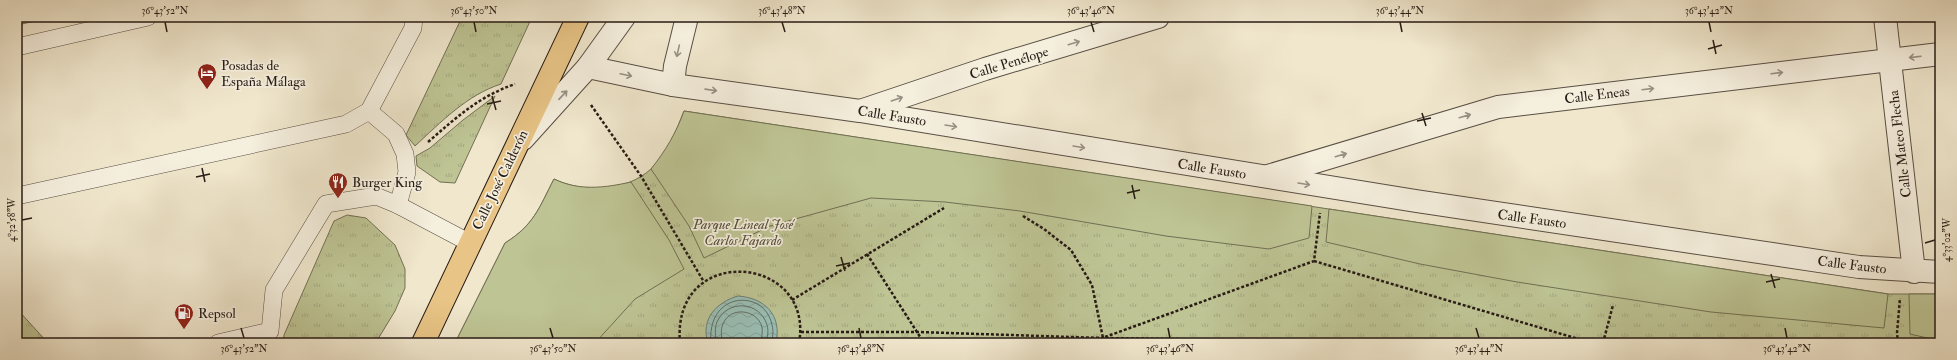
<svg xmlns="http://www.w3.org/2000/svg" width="1957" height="360" font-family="'IM FELL Double Pica',serif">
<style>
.grass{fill:url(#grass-tufts);stroke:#727054}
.garden{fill:#bec494;stroke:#727054}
.water{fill:url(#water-waves);stroke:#6c7e76}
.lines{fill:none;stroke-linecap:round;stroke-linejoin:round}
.shore{stroke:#606e66;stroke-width:1}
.service-casing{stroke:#594e43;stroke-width:18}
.minor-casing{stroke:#594e43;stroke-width:24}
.primary-casing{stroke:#271b15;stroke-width:24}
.path{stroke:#271b15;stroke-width:2.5;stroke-dasharray:3 2;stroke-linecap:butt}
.service{stroke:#f5efde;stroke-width:17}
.minor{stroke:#f5efde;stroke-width:22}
.primary{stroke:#e8c486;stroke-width:22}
.oneway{stroke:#989084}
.ticks{fill:none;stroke:#271b15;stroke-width:1.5}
.labels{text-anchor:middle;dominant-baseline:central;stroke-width:3.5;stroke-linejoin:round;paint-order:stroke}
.street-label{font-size:14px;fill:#271b15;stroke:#f5efde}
.poi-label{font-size:14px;fill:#271b15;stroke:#f5efde;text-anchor:start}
.park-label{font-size:14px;font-style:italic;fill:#544e3b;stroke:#f5efde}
.neatline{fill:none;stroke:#271b15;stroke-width:1.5}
.ticks-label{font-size:10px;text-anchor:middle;fill:#271b15}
</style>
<defs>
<pattern id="grass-tufts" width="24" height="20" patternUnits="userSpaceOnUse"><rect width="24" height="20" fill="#bec494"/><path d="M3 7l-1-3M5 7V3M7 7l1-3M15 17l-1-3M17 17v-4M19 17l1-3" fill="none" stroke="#a3a87f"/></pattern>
<pattern id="water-waves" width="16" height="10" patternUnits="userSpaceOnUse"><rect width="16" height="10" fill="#9ac0b6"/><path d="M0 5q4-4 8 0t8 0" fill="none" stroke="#85a49c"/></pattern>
</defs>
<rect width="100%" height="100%" fill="#f0e7cd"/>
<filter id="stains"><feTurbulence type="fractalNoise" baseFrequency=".005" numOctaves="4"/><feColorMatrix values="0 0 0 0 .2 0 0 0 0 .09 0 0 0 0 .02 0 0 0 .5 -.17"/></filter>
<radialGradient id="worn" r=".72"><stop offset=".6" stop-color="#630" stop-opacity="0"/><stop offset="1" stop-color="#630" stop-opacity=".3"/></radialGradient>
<g class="grass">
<path d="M17 17H54L17 25Z"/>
<path d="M462 17H532L501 84C467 95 441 122 415 146L406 135Z"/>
<path d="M495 96 455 183 440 182 417 166 416 156 430 148 463 120Z"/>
<path d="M684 111 1888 294H1940V343H455L505 243C534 225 539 208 554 179 583 193 626 192 651 169 668 153 676 131 684 111Z"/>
<path d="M347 215 366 218 395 245 405 269V288L395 311 378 339 371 343H283L284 335 334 221Z"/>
<path d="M17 309 48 343H17Z"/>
</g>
<g class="garden">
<path d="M684 111 1312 206 1309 238 1269 249 1166 236 1020 211 945 202 871 198 770 226 704 258 689 226 651 169C666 150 676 133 684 111Z"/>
<path d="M554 179C579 191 604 188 631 182L669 240 684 269 635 299 595 343H455L505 243C534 225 539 208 554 179Z"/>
<path d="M1329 209 1888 294 1884 328 1711 312 1517 282 1420 264 1326 242Z"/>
<path d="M1909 294H1940V341L1910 334Z"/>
</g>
<path class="water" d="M738 296C765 298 782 315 776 343H708C700 319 717 302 738 296Z"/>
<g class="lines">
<g class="shore">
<path d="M711 343C706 291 765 288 772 325 774 331 772 337 772 343"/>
<path d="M716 343C716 336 714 329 717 322 727 299 760 301 767 325 769 331 767 337 767 343"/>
<path d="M722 343C722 337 720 330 723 324 730 306 757 309 762 327 763 333 761 338 761 343"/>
</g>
<g class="service-casing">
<g id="service">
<path d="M17 47 148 17"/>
<path d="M369 111 396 134 405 154 407 172 398 205"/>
<path d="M17 196 346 124 369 111 413 28 414 17"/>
<path d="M218 343 270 331 274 290 326 204 376 196 398 205 470 243"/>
</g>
</g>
<g class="minor-casing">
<g id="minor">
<path d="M1885 17 1914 272"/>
<path d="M588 67 673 85 860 111 1416 201 1859 267 1940 272"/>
<path d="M673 85 675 66 687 17"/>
<path d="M863 110 985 69 1158 17"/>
<path d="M523 139 588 67 624 17"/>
<path d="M1268 176 1498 107 1940 54"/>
</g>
</g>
<g class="primary-casing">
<path id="primary" d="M423 343 578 17"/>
</g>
<g class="path">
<path d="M591 105 641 176 704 282"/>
<path d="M428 142C457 117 478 97 515 84"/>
<path d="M1023 216 1044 229 1071 250 1092 285 1103 338 1101 343"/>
<path d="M867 254 924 343"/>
<path d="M1314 261 1592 343"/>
<path d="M792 300 944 208"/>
<path d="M801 332H918L1103 338 1448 343"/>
<path d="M1105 337 1314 261 1320 213"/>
<path d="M1930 342 1933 343"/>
<path d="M680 343C671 242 815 254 799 343"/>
<path d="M1087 343 1100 339"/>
<path d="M1603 343 1613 305"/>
<path d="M1898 343 1897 333 1900 298"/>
</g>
<use href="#service" class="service"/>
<use href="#minor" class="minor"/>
<use href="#primary" class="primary"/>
</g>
<defs><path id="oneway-shaft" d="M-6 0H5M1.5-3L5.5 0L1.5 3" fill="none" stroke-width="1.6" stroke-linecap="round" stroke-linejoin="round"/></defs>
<g class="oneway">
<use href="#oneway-shaft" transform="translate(1074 43) rotate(-17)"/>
<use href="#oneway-shaft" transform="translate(678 51) rotate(103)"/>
<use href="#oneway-shaft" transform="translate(1915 57) rotate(173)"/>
<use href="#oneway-shaft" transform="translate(1777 73) rotate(-7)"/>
<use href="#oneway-shaft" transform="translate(626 75) rotate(12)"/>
<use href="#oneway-shaft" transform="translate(1648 89) rotate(-7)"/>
<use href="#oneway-shaft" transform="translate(711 90) rotate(8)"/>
<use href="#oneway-shaft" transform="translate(563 95) rotate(-47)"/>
<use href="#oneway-shaft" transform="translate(897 99) rotate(-19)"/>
<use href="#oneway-shaft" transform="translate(1465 116) rotate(-16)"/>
<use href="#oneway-shaft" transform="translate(951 126) rotate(9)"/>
<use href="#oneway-shaft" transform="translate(1079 147) rotate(9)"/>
<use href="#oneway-shaft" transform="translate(1341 155) rotate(-16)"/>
<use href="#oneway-shaft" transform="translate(1304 184) rotate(9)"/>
</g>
<path class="ticks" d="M165 22 167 32M474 22 476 32M782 22 785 32M1091 22 1094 32M1400 22 1402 32M1709 22 1711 32M1713 40 1716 54M1708 49 1722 45M492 96 496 110M487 104 501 101M1422 113 1426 126M1417 121 1431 118M202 168 205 182M196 177 210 174M1132 185 1135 199M1127 193 1140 190M22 220 32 218M1925 243 1935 240M841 257 845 271M836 266 850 263M1771 274 1775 288M1766 282 1780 279M241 328 244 338M550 328 553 338M859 328 861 338M1168 328 1170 338M1476 328 1479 338M1785 328 1787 338"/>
<defs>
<g id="hotel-pin" transform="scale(1)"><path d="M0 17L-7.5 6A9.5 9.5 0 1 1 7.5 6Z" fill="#8f2418" stroke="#f5efde"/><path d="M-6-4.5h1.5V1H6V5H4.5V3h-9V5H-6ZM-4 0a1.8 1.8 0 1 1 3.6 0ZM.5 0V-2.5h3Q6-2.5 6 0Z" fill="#fff"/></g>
<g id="restaurant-pin" transform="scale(1)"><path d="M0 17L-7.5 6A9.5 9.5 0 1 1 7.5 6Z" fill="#8f2418" stroke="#f5efde"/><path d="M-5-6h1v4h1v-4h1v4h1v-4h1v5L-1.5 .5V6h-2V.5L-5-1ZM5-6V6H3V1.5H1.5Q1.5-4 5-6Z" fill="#fff"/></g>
<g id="fuel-pin" transform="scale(1)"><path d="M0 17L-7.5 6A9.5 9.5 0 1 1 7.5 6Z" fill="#8f2418" stroke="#f5efde"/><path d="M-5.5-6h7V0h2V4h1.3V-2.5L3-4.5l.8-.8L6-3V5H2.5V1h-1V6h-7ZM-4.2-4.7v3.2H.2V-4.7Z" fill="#fff"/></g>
</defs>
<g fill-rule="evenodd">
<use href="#hotel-pin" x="207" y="73"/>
<use href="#restaurant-pin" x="338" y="182"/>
<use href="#fuel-pin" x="184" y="313"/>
</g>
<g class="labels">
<g class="street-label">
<text transform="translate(1009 63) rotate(-17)">Calle Penélope</text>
<text transform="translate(1597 95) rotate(-7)">Calle Eneas</text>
<text transform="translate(892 116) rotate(9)">Calle Fausto</text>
<text transform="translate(1900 144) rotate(-97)">Calle Mateo Flecha</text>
<text transform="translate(1212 169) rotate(9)">Calle Fausto</text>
<text transform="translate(500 180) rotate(-64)">Calle José Calderón</text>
<text transform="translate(1532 219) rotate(8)">Calle Fausto</text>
<text transform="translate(1852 265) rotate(7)">Calle Fausto</text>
</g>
<g class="poi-label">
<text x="221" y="65">Posadas de<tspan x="221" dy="16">España Málaga</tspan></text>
<text x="352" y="182">Burger King</text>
<text x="198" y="313">Repsol</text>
</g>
<g class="park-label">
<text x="743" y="224">Parque Lineal José<tspan x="743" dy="16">Carlos Fajardo</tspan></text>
</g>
</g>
<rect width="1957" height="360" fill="none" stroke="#f0e7cd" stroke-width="44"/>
<rect x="22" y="22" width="1913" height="316" class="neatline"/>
<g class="ticks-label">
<text x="165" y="14">36°43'52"N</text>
<text x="474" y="14">36°43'50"N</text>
<text x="782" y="14">36°43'48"N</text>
<text x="1091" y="14">36°43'46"N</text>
<text x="1400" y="14">36°43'44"N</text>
<text x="1709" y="14">36°43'42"N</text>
<text transform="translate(11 220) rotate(-90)" y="4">4°32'58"W</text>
<text transform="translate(1946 240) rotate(-90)" y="4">4°33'02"W</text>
<text x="244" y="352">36°43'52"N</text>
<text x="553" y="352">36°43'50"N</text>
<text x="861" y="352">36°43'48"N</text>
<text x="1170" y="352">36°43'46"N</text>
<text x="1479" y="352">36°43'44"N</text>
<text x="1787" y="352">36°43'42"N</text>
</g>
<rect width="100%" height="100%" filter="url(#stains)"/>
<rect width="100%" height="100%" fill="url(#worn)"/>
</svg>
